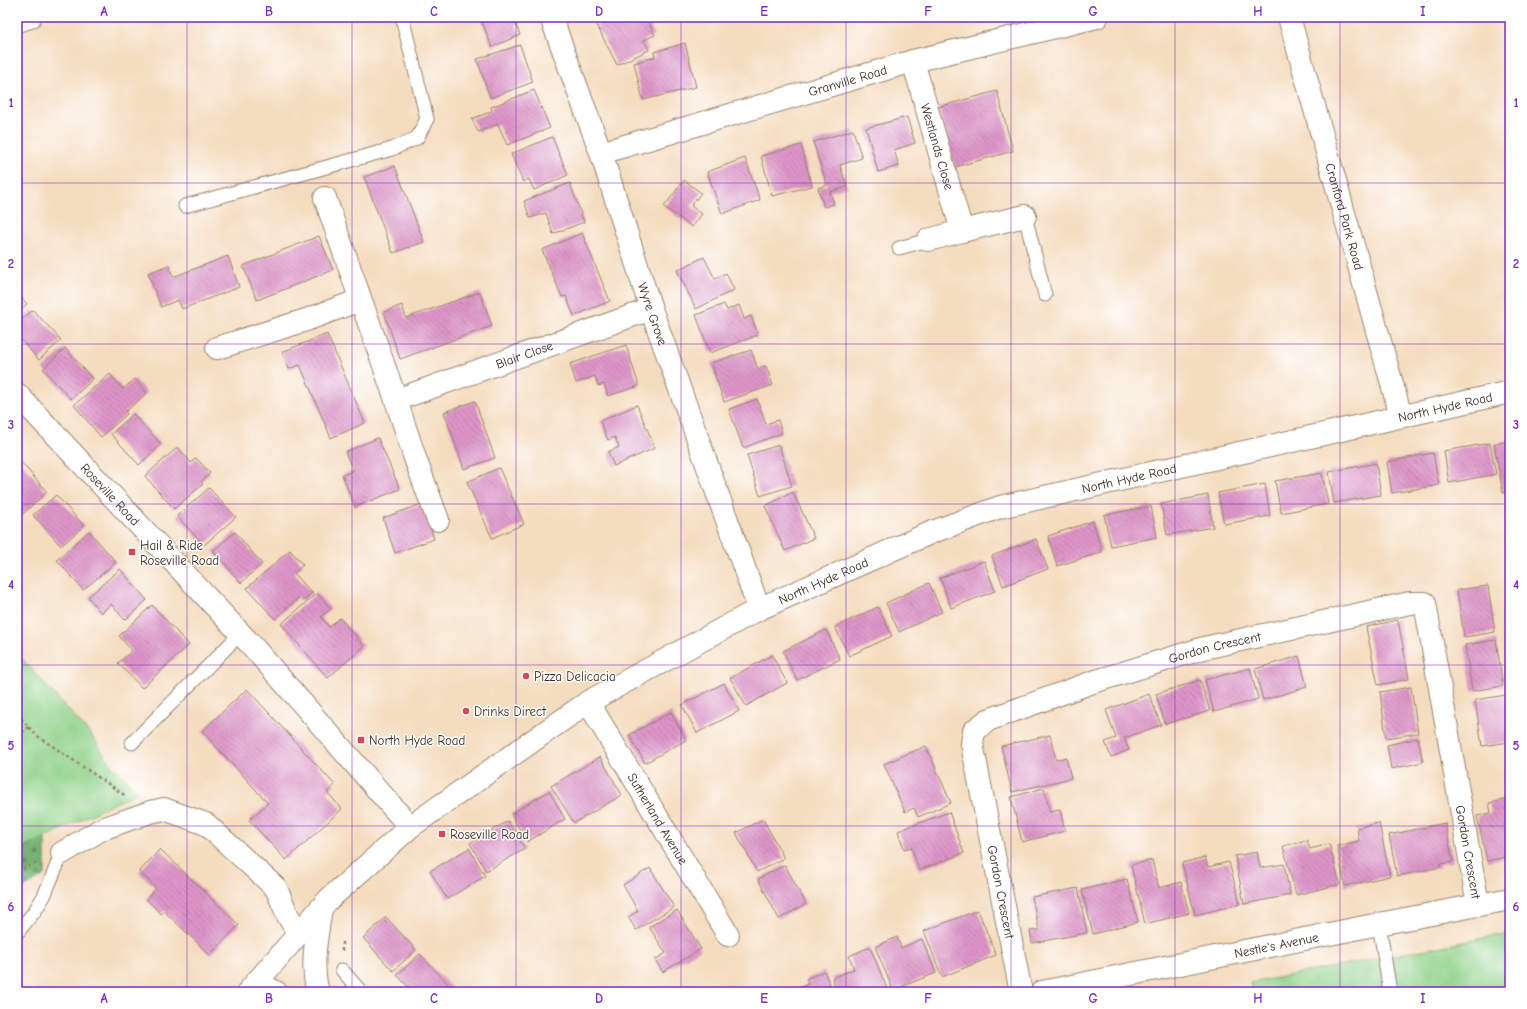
<svg xmlns="http://www.w3.org/2000/svg" width="1527" height="1009" font-family="'Comic Neue',sans-serif">
<style>
.forest{fill:url(#forest-firs);stroke:#586e4a}
.park{fill:#90d189;stroke:#667e54}
.building{fill:url(#building-back-hatch)}
.lines{fill:none;stroke-linecap:round;stroke-linejoin:round}
.service-casing{stroke:#98836e;stroke-width:15}
.minor-casing{stroke:#98836e;stroke-width:24}
.primary-casing{stroke:#98836e;stroke-width:24}
.path{stroke:#98836e;stroke-width:2.5;stroke-dasharray:3 3;stroke-linecap:butt}
.service{stroke:#fff;stroke-width:13}
.minor{stroke:#fff;stroke-width:22}
.primary{stroke:#fff;stroke-width:22}
.grid{fill:none;stroke:#7b2cbf;stroke-width:1;stroke-opacity:0.55}
.poi-dot{fill:#d1495b;stroke:#fff;stroke-width:1.5}
.labels{text-anchor:middle;dominant-baseline:central;stroke-width:3;stroke-linejoin:round;paint-order:stroke}
.street-label{font-size:13px;fill:#3b2a1e;stroke:#fff}
.poi-label{font-size:13px;fill:#3b2a1e;stroke:#fff;text-anchor:start}
.neatline{fill:none;stroke:#7b2cbf;stroke-width:1.5}
.grid-label{font-size:13px;text-anchor:middle;font-weight:bold;fill:#7b2cbf}
</style>
<defs>
<pattern id="forest-firs" width="22" height="20" patternUnits="userSpaceOnUse"><rect width="22" height="20" fill="#74b375"/><path d="M5 1l3.5 6h-7zM16 11l3.5 6h-7z" fill="#60925f"/></pattern>
<pattern id="building-back-hatch" width="6" height="6" patternUnits="userSpaceOnUse"><rect width="6" height="6" fill="#dd94c8"/><path d="M-1 5l2 2M0 0l6 6M5-1l2 2" fill="none" stroke="#b479a2"/></pattern>
</defs>
<rect width="100%" height="100%" fill="#fff"/>
<filter id="ink" filterUnits="userSpaceOnUse"><feTurbulence type="fractalNoise" baseFrequency=".025" numOctaves="2"/><feDisplacementMap in="SourceGraphic" scale="8" xChannelSelector="R" yChannelSelector="G"/><feConvolveMatrix kernelMatrix="1 2 1 2 8 2 1 2 1" color-interpolation-filters="sRGB"/></filter>
<filter id="wash" filterUnits="userSpaceOnUse"><feTurbulence type="fractalNoise" baseFrequency=".012" numOctaves="4" result="noise"/><feDisplacementMap in="SourceGraphic" scale="16" xChannelSelector="R" yChannelSelector="G"/><feGaussianBlur stdDeviation="0.9" result="paint"/><feColorMatrix in="noise" values="0 0 0 0 0 0 0 0 0 0 0 0 0 0 0 0 0 1.4 0 .05"/><feComposite in="paint" operator="in"/></filter>
<g filter="url(#wash)">
<rect width="100%" height="100%" fill="#f4dcbe"/>
<path class="forest" d="M17 826 45 838V875L17 892Z"/>
<g class="park">
<path d="M17 653 91 735 110 763 138 792 17 851Z"/>
<path d="M1510 933V992H1252L1250 983Z"/>
</g>
<g id="blocks">
<g class="building">
<path d="M480 17H513L520 35 492 47Z"/>
<path d="M630 17 633 23 646 17 655 35 644 40 649 50 617 65 593 18Z"/>
<path d="M685 43 696 87 643 100 634 63 655 57 654 52Z"/>
<path d="M520 45 533 82 490 98 477 59Z"/>
<path d="M534 90 550 128 507 145 498 124 478 132 472 119 492 111 491 107Z"/>
<path d="M997 91 1013 151 955 167 938 107Z"/>
<path d="M907 117 915 143 894 150 899 166 878 172 866 128Z"/>
<path d="M853 130 862 158 840 165 847 187 830 192 834 204 824 207 818 188 827 185 813 142Z"/>
<path d="M552 137 568 175 534 190 529 179 523 182 511 154Z"/>
<path d="M801 145 812 186 772 196 761 156Z"/>
<path d="M745 158 760 200 722 214 707 172Z"/>
<path d="M395 166 424 242 393 253 364 177Z"/>
<path d="M684 180 701 193 691 206 702 214 692 227 664 207Z"/>
<path d="M570 183 584 222 553 234 546 213 530 218 524 201Z"/>
<path d="M582 233 610 301 574 316 566 296 562 297 542 250Z"/>
<path d="M319 236 333 270 257 300 243 266Z"/>
<path d="M228 256 239 287 182 309 178 300 161 307 148 273 169 265 173 277Z"/>
<path d="M704 257 715 279 726 273 734 290 696 309 677 270Z"/>
<path d="M480 292 492 326 400 359 384 312 402 305 406 318Z"/>
<path d="M17 293 27 304 17 312Z"/>
<path d="M724 304 727 310 739 305 744 319 751 316 758 335 710 353 696 315Z"/>
<path d="M33 310 61 340 39 360 17 335V324Z"/>
<path d="M327 334 365 423 331 438 300 365 289 369 282 352Z"/>
<path d="M626 345 639 386 608 396 604 384 598 386 595 376 576 383 570 364Z"/>
<path d="M65 348 93 379 71 399 43 369Z"/>
<path d="M751 350 758 369 766 366 773 385 724 402 711 363Z"/>
<path d="M110 374 123 389 135 379 147 393 125 412 127 414 101 437 74 405Z"/>
<path d="M757 399 766 424 778 420 782 433 743 448 729 409Z"/>
<path d="M475 401 495 458 464 469 444 412Z"/>
<path d="M637 405 655 448 614 466 608 452 619 447 615 437 608 440 600 421Z"/>
<path d="M133 414 161 444 139 465 111 434Z"/>
<path d="M378 438 400 489 355 507 342 475 353 471 345 452Z"/>
<path d="M1510 441V491L1503 493 1494 444Z"/>
<path d="M1490 443 1496 474 1449 483 1444 451Z"/>
<path d="M779 445 792 486 760 496 747 455Z"/>
<path d="M178 447 191 463 196 458 210 473 201 482 203 484 174 509 145 476Z"/>
<path d="M1433 453 1439 485 1392 493 1387 462Z"/>
<path d="M20 461 47 492 17 519V463Z"/>
<path d="M1376 463 1381 495 1334 503 1329 472Z"/>
<path d="M499 468 524 524 492 538 467 482Z"/>
<path d="M1322 473 1328 504 1281 513 1275 481Z"/>
<path d="M1265 484 1270 516 1224 524 1218 493Z"/>
<path d="M209 488 236 517 204 545 177 516Z"/>
<path d="M793 492 814 538 785 551 765 506Z"/>
<path d="M56 495 84 526 61 546 33 515Z"/>
<path d="M1208 495 1213 527 1167 535 1161 504Z"/>
<path d="M422 504 434 539 395 553 383 518Z"/>
<path d="M1151 506 1157 537 1111 546 1104 515Z"/>
<path d="M1093 521 1102 552 1057 566 1048 536Z"/>
<path d="M89 531 116 562 83 590 57 560Z"/>
<path d="M235 532 262 564 241 583 213 551Z"/>
<path d="M1036 539 1048 569 1003 586 992 556Z"/>
<path d="M290 550 303 565 294 573 312 593 303 601 299 597 275 619 247 588Z"/>
<path d="M984 561 995 591 951 608 940 578Z"/>
<path d="M120 569 147 600 125 620 111 604 101 613 88 597Z"/>
<path d="M929 583 942 612 899 632 886 603Z"/>
<path d="M1488 586 1495 632 1464 637 1457 590Z"/>
<path d="M317 593 331 609 321 617 329 627 340 618 364 646 328 678 281 624Z"/>
<path d="M152 605 189 645 142 688 118 663 132 651 119 636Z"/>
<path d="M878 607 892 636 849 656 835 627Z"/>
<path d="M1398 620 1409 679 1378 685 1366 627Z"/>
<path d="M826 630 840 659 797 680 783 651Z"/>
<path d="M1496 640 1503 686 1472 691 1465 645Z"/>
<path d="M772 655 787 683 746 706 730 678Z"/>
<path d="M1299 656 1307 687 1263 700 1255 669Z"/>
<path d="M1250 668 1258 699 1214 712 1205 680Z"/>
<path d="M1200 680 1210 711 1165 724 1156 694Z"/>
<path d="M724 683 739 711 697 733 682 705Z"/>
<path d="M1411 687 1418 733 1386 738 1380 692Z"/>
<path d="M247 689 335 785 327 792 342 809 286 860 249 820 268 803 202 731Z"/>
<path d="M1149 694 1161 725 1124 738 1129 750 1111 757 1105 742 1116 738 1106 710Z"/>
<path d="M1506 695 1510 722V742L1482 746 1475 700Z"/>
<path d="M671 712 686 740 645 763 629 735Z"/>
<path d="M1050 735 1056 760 1066 757 1071 778 1012 792 1001 746Z"/>
<path d="M1418 738 1423 762 1391 769 1387 745Z"/>
<path d="M926 746 951 803 918 817 914 808 905 812 884 764Z"/>
<path d="M600 757 622 795 574 823 551 786Z"/>
<path d="M1044 788 1050 812 1060 810 1065 831 1022 842 1011 797Z"/>
<path d="M549 791 565 819 527 842 511 814Z"/>
<path d="M1510 799V856L1487 861 1477 816 1491 813 1489 803Z"/>
<path d="M949 812 964 853 919 870 911 847 904 849 898 831Z"/>
<path d="M763 819 784 858 757 872 736 833Z"/>
<path d="M508 821 525 849 486 871 470 843Z"/>
<path d="M1379 823 1390 876 1345 886 1337 846 1359 841 1357 828Z"/>
<path d="M1445 823 1453 862 1440 864 1441 867 1397 876 1389 835Z"/>
<path d="M1307 840 1310 849 1329 844 1340 884 1296 895 1283 846Z"/>
<path d="M469 848 485 876 447 899 430 871Z"/>
<path d="M160 849 239 925 210 955 164 911 161 914 146 899 156 888 139 872Z"/>
<path d="M1257 852 1260 868 1284 864 1290 895 1244 904 1235 856Z"/>
<path d="M1205 857 1208 867 1229 862 1240 904 1195 915 1182 863Z"/>
<path d="M1152 860 1159 888 1181 882 1189 913 1145 924 1131 865Z"/>
<path d="M785 865 806 904 779 919 758 879Z"/>
<path d="M650 868 674 907 636 930 628 917 638 911 623 885Z"/>
<path d="M1127 879 1138 922 1093 934 1082 890Z"/>
<path d="M1078 888 1087 933 1032 943 1030 931 1039 930 1032 897Z"/>
<path d="M677 910 701 949 663 972 655 960 666 953 649 927Z"/>
<path d="M978 910 996 955 942 977 924 931Z"/>
<path d="M386 917 416 950 393 971 363 938Z"/>
<path d="M897 937 901 948 922 939 936 973 893 990 875 947Z"/>
<path d="M870 947 888 991 838 992 832 978 854 969 849 956Z"/>
<path d="M420 954 451 987 445 992H413L397 975Z"/>
<path d="M824 971 833 992H790L808 984 806 979Z"/>
</g>
</g>
</g>
<g filter="url(#ink)">
<use href="#blocks" fill-opacity="0" stroke="#98836e" stroke-width="1"/>
<g class="lines">
<g class="service-casing">
<g id="service">
<path d="M185 206 392 149 417 138 427 119 402 17"/>
<path d="M1025 216 1045 295"/>
<path d="M899 248 928 240"/>
<path d="M132 743 240 634"/>
<path d="M1379 924 1390 992"/>
<path d="M17 933 34 912 44 896 62 853"/>
<path d="M342 970 361 992"/>
</g>
</g>
<g class="minor-casing">
<g id="minor">
<path id="s1" d="M551 17 601 153 651 309 759 609"/>
<path id="s2" d="M1289 17 1401 416"/>
<path d="M17 21 30 17"/>
<path id="s3" d="M913 61 962 231 1025 216"/>
<path id="s4" d="M601 153 913 61 1097 17"/>
<path d="M325 198 396 400 416 461 438 520"/>
<path d="M928 240 962 231"/>
<path d="M217 348 306 320 360 300"/>
<path id="s5" d="M17 394 254 648 410 827"/>
<path id="s6" d="M396 400 651 309"/>
<path id="s7" d="M588 702 728 935"/>
<path d="M62 853 102 829 150 812 164 809 206 824 276 888 288 916 299 934"/>
<path d="M256 982 276 992"/>
<path d="M318 992C310 964 317 936 321 908"/>
<path id="s8" d="M1021 992 972 744 974 731 988 720 1093 682 1204 648 1410 603H1425L1478 905"/>
<path id="s9" d="M1042 992 1379 924 1510 899"/>
</g>
</g>
<g class="primary-casing">
<g id="primary">
<path id="s10" d="M248 992 328 900 410 827 588 702 759 609 930 533 1000 507 1510 392"/>
</g>
</g>
<g class="path">
<path d="M17 714 36 735 126 796"/>
<path d="M17 736 29 727"/>
<path d="M17 871 37 863"/>
<path d="M342 951V940"/>
</g>
<use href="#service" class="service"/>
<use href="#minor" class="minor"/>
<use href="#primary" class="primary"/>
</g>
</g>
<path class="grid" d="M187 17V992M352 17V992M516 17V992M681 17V992M846 17V992M1011 17V992M1175 17V992M1340 17V992M17 183H1510M17 344H1510M17 504H1510M17 665H1510M17 826H1510"/>
<g class="poi-dot">
<rect x="128" y="548" width="8" height="8" rx="2"/>
<circle cx="526" cy="676" r="4"/>
<circle cx="466" cy="711" r="4"/>
<rect x="357" y="736" width="8" height="8" rx="2"/>
<rect x="438" y="830" width="8" height="8" rx="2"/>
</g>
<g class="labels">
<g class="street-label">
<text stroke="none"><textPath href="#s4" startOffset="257">Granville Road</textPath></text>
<text stroke="none"><textPath href="#s3" startOffset="89">Westlands Close</textPath></text>
<text stroke="none"><textPath href="#s2" startOffset="207">Cranford Park Road</textPath></text>
<text stroke="none"><textPath href="#s1" startOffset="314">Wyre Grove</textPath></text>
<text stroke="none"><textPath href="#s6" startOffset="136">Blair Close</textPath></text>
<text stroke="none"><textPath href="#s10" startOffset="1362">North Hyde Road</textPath></text>
<text stroke="none"><textPath href="#s10" startOffset="1038">North Hyde Road</textPath></text>
<text stroke="none"><textPath href="#s5" startOffset="137">Roseville Road</textPath></text>
<text stroke="none"><textPath href="#s10" startOffset="714">North Hyde Road</textPath></text>
<text stroke="none"><textPath href="#s8" startOffset="522">Gordon Crescent</textPath></text>
<text stroke="none"><textPath href="#s7" startOffset="136">Sutherland Avenue</textPath></text>
<text stroke="none"><textPath href="#s8" startOffset="990">Gordon Crescent</textPath></text>
<text transform="translate(1001 892) rotate(79)">Gordon Crescent</text>
<text stroke="none"><textPath href="#s9" startOffset="239">Nestle's Avenue</textPath></text>
</g>
<g class="poi-label">
<text x="140" y="545">Hail &amp; Ride<tspan x="140" dy="15">Roseville Road</tspan></text>
<text x="534" y="676">Pizza Delicacia</text>
<text x="474" y="711">Drinks Direct</text>
<text x="369" y="740">North Hyde Road</text>
<text x="450" y="834">Roseville Road</text>
</g>
</g>
<rect width="1527" height="1009" fill="none" stroke="#fff" stroke-width="44"/>
<rect x="22" y="22" width="1483" height="965" class="neatline"/>
<g class="grid-label">
<text x="104" y="16">A</text>
<text x="269" y="16">B</text>
<text x="434" y="16">C</text>
<text x="599" y="16">D</text>
<text x="764" y="16">E</text>
<text x="928" y="16">F</text>
<text x="1093" y="16">G</text>
<text x="1258" y="16">H</text>
<text x="1423" y="16">I</text>
<text x="11" y="107">1</text>
<text x="1516" y="107">1</text>
<text x="11" y="268">2</text>
<text x="1516" y="268">2</text>
<text x="11" y="429">3</text>
<text x="1516" y="429">3</text>
<text x="11" y="589">4</text>
<text x="1516" y="589">4</text>
<text x="11" y="750">5</text>
<text x="1516" y="750">5</text>
<text x="11" y="911">6</text>
<text x="1516" y="911">6</text>
<text x="104" y="1003">A</text>
<text x="269" y="1003">B</text>
<text x="434" y="1003">C</text>
<text x="599" y="1003">D</text>
<text x="764" y="1003">E</text>
<text x="928" y="1003">F</text>
<text x="1093" y="1003">G</text>
<text x="1258" y="1003">H</text>
<text x="1423" y="1003">I</text>
</g>
</svg>
